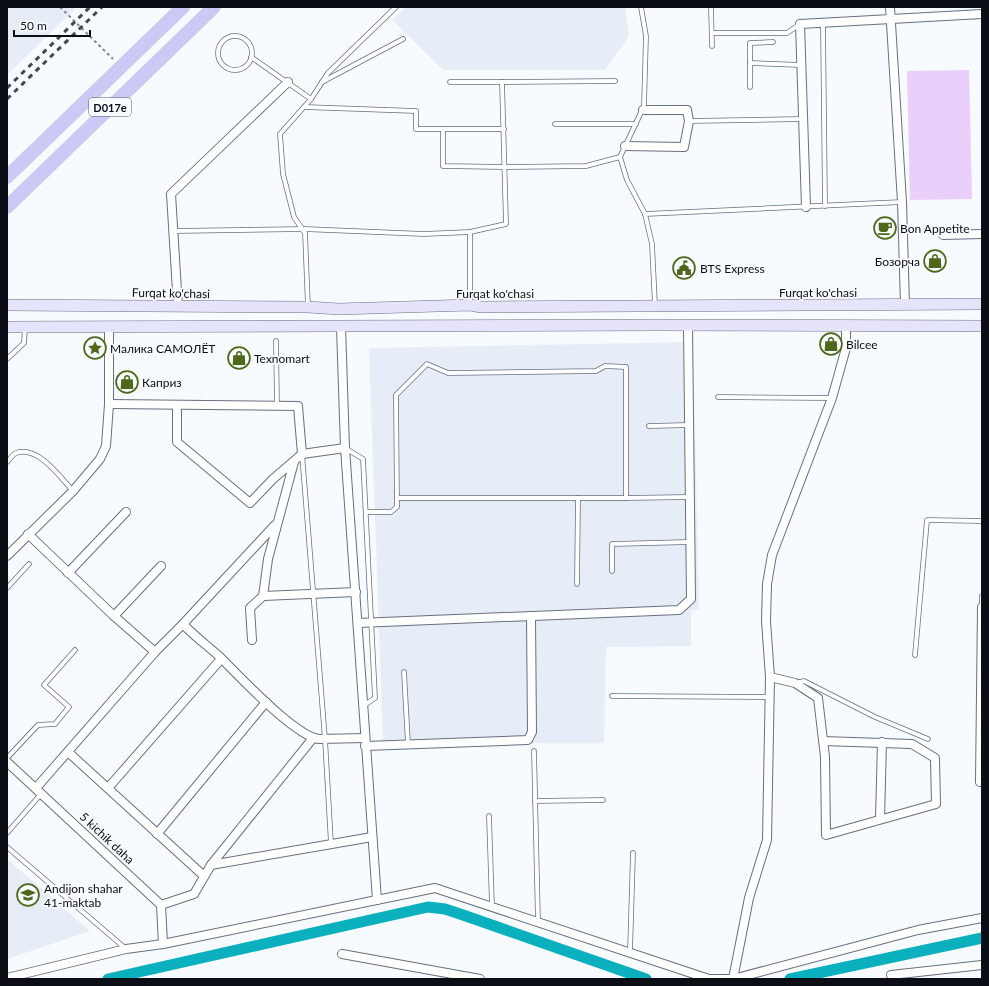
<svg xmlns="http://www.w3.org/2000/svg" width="989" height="986" font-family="Lato,sans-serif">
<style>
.built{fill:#e7edf7}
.green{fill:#e9cffa}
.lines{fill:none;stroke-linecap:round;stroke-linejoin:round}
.canal{stroke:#0bb0bf;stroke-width:11}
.lane-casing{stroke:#657080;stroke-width:5.5}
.street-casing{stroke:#657080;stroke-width:10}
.secondary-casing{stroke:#657080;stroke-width:12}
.primary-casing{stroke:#d3d4d5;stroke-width:14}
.path{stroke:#85898e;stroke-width:2;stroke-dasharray:3 3;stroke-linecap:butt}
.lane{stroke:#fff;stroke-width:4}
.street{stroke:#fff;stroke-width:8}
.secondary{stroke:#e5e4fb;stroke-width:11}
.primary{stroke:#cbcaf7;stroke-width:13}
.rail{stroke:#45484e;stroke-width:3;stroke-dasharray:5 5;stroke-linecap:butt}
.labels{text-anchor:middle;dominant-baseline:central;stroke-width:3.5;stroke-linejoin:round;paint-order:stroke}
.shield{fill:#f7fafe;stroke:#52565b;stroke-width:1}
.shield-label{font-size:11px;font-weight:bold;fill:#0b0f15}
.poi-label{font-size:12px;fill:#0b0f15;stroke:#f7fafe;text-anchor:start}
.street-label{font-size:12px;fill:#0b0f15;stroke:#f7fafe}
</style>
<rect width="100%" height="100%" fill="#f7fafe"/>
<g class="built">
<path d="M7 7H77L7 75Z"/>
<path d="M406 7H625L629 36 605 70H443L392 20Z"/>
<path d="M693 342 699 610H691V646L606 647 604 743H383L369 348Z"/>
<path d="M7 859 90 931 7 959Z"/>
</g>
<path class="green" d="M969 70 972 199 910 200 907 71Z"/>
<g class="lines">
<g class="canal">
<path d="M108 979 428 907 445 909 463 915 646 979"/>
<path d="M790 979 982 938"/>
</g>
<g class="lane-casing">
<g id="lane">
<path d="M711 7 712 46"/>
<path d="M823 24 825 206"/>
<path d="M712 33H787L800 24"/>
<circle cx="235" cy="53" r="17"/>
<path d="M251 57 311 99"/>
<path d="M750 63V43L773 42"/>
<path d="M322 82 403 39"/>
<path d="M450 82H502"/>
<path d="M750 87V63L801 65"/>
<path d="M304 107 416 111V129H443V166L504 167 586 166 620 157 627 180 645 214 652 244 655 305"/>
<path d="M689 121 802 119"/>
<path d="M555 124H636"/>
<path d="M443 129H504"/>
<path d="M620 157 644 106 646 36 641 7"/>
<path d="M645 214 902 202"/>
<path d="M173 231 304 229 424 234 470 232 506 224 502 82 615 81"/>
<path d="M470 232V304"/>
<path d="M308 307 305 233 294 217 283 174 280 134 311 99 328 73 396 7"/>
<path d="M276 341 277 406"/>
<path d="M7 359 24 343 25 327"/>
<path d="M718 397 831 398"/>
<path d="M649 426 689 425"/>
<path d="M345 448 363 459 375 698 363 706"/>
<path d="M302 454 325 739 331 844"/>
<path d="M7 462C10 459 13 454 16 453 38 445 60 477 73 491"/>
<path d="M626 498 689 497"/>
<path d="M366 512H391L397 507 396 395 427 364 448 373 596 371 605 366 626 367V498H397"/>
<path d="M612 571V544L690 542"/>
<path d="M577 584 578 498"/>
<path d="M7 588 29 564"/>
<path d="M982 607V596"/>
<path d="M915 655 927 520 982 521"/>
<path d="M404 672 408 744"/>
<path d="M796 683 804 681 875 717 928 739"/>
<path d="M612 696 769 697"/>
<path d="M534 751 538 922"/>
<path d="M7 758 38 725 55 724 69 707 44 685 75 650"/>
<path d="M535 801 603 800"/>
<path d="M489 816 492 907"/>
<path d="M7 833 41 794"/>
<path d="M7 847 125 948"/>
<path d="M630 951 633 853"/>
</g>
</g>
<g class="street-casing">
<g id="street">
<path d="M890 7 902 202 905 305"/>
<path d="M625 146 684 147 689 121 687 110H643"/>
<path d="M806 207 800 24 982 14"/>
<path d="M943 235 982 234"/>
<path d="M178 307 171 194 288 82"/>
<path d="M341 327 345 448 377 900"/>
<path d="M109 404 298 406 302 454"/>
<path d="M177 406V442L250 503 273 479 302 454 345 448"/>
<path d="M28 534 114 616 155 652 183 624C194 636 208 646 220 657 239 676 295 736 319 739L365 738"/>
<path d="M7 556 73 491 100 459 106 446 109 404V326"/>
<path d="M68 573 126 512"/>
<path d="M263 596 356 592"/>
<path d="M982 607 980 782H982"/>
<path d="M114 616 161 566"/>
<path d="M358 623 679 610 691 599 688 325"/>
<path d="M183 624 275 525"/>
<path d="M252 640 250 608 263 596 268 559 294 462"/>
<path d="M770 677 795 683 818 698 825 757 826 835 936 804 935 758 912 744 823 741"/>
<path d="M365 746 528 740 532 732 531 616"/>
<path d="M68 752 204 876"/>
<path d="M7 762 161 905 163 944"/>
<path d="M36 788 155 652"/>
<path d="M108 788 221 659"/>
<path d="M880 819 882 742"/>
<path d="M157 834 266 702"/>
<path d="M211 865 313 738"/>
<path d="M161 905 194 894 211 865 372 837"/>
<path d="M342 954 480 979"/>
<path d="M891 975 982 965"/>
<path d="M7 978 126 949 163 944 435 888 709 979H733L918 930 982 918"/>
<path d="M733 979 749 898 767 840 770 677 766 621 767 584 772 555 832 398 846 348V325"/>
</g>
</g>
<g class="secondary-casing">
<g id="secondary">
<path d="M7 305 308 307 339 309 470 305 481 307 982 304"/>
<path d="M7 327 655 325 982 326"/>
</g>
</g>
<g class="primary-casing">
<g id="primary">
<path d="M7 177 183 7"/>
<path d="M7 207 214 7"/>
</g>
</g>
<path class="path" d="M60 7 113 59"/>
<use href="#lane" class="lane"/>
<use href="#street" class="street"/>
<use href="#secondary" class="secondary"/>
<use href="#primary" class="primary"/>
<g class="rail">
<path d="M7 88 90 7"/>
<path d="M7 99 102 7"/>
</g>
</g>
<defs>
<g id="cafe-ring" transform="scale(1.15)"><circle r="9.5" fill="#f7fafe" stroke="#4e6819" stroke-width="1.5"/><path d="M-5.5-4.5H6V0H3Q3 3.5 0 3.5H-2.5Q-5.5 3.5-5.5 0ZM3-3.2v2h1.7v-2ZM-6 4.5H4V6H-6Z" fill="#4e6819"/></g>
<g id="shop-ring" transform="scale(1.15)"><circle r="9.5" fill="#f7fafe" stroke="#4e6819" stroke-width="1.5"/><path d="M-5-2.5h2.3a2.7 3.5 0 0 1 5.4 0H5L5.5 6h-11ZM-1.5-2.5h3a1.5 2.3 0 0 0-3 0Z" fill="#4e6819"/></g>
<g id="civic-ring" transform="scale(1.15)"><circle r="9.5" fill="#f7fafe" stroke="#4e6819" stroke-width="1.5"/><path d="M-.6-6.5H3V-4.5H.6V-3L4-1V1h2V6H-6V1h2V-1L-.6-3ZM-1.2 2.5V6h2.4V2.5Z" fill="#4e6819"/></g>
<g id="sight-ring" transform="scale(1.15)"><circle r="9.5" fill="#f7fafe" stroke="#4e6819" stroke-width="1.5"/><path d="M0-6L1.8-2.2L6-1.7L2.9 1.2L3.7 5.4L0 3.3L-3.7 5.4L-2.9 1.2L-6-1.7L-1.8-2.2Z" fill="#4e6819"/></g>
<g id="school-ring" transform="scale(1.15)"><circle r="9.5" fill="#f7fafe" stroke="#4e6819" stroke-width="1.5"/><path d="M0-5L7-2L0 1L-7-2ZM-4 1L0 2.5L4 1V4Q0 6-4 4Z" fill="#4e6819"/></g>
</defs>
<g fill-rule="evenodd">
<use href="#cafe-ring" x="885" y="228"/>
<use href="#shop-ring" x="935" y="261"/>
<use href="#civic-ring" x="684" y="268"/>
<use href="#shop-ring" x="831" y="344"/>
<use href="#sight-ring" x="95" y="348"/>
<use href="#shop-ring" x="239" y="358"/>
<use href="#shop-ring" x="127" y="382"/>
<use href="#school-ring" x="28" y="895"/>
</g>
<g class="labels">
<rect class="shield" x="89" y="98" width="42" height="18" rx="3"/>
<g class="shield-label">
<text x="110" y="107">D017e</text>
</g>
<g class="poi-label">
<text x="900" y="228">Bon Appetite</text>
<text x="920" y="261" text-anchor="end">Бозорча</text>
<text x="700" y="268">BTS Express</text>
<text x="846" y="344">Bilcee</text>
<text x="110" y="348">Малика САМОЛЁТ</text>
<text x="254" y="358">Texnomart</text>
<text x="142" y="382">Каприз</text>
<text x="44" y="888">Andijon shahar<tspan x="44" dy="14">41-maktab</tspan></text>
</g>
<g class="street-label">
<text x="818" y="292">Furqat ko'chasi</text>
<text transform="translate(171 293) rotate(1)">Furqat ko'chasi</text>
<text x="495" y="293">Furqat ko'chasi</text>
<text transform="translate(107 838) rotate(43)">5 kichik daha</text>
</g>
</g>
<rect width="989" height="986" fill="none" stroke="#0b0f15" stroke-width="16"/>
<path d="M14 30v6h76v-6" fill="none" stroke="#0b0f15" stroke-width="2"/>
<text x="20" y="30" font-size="12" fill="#0b0f15" stroke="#f7fafe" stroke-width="3" paint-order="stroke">50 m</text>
</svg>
